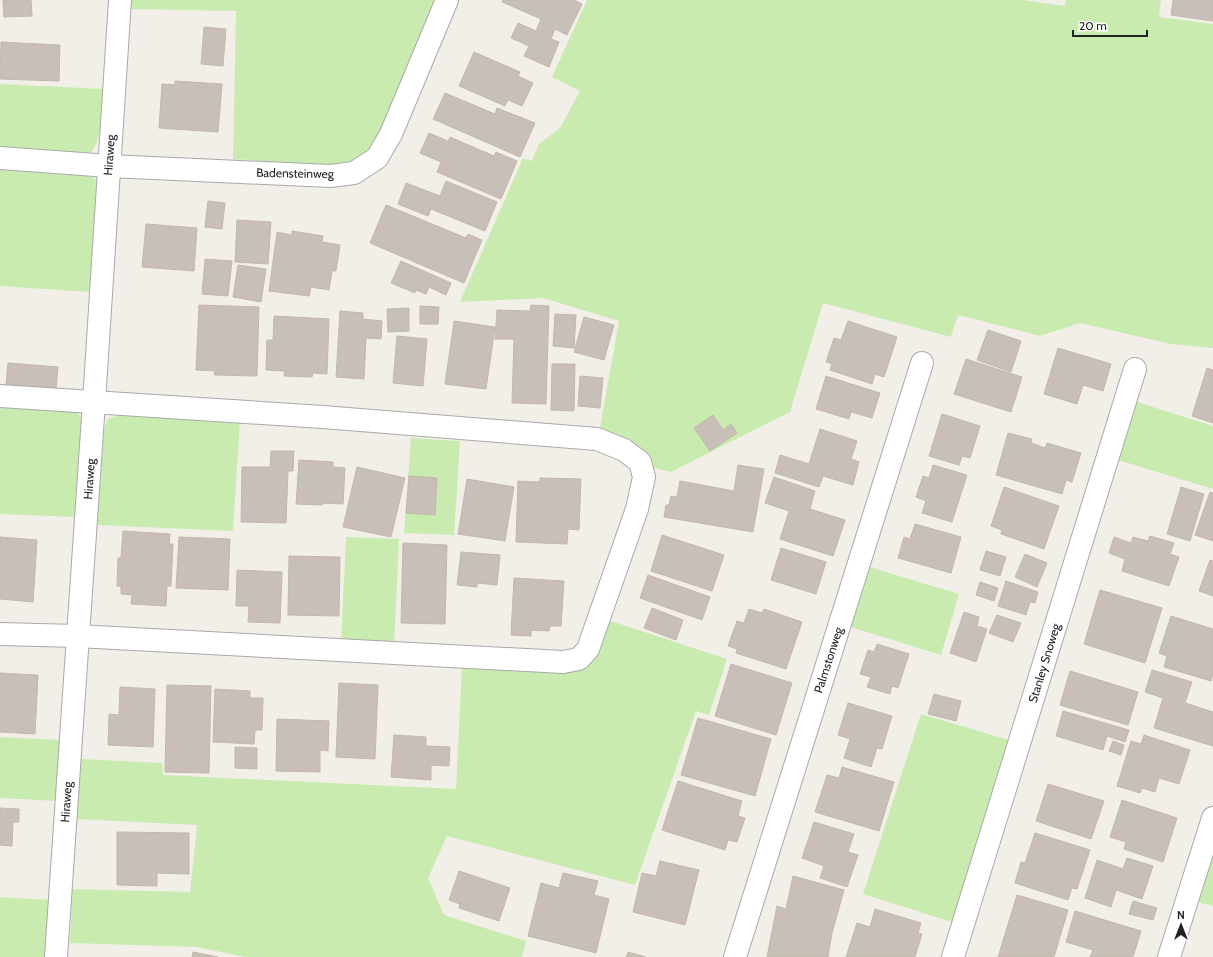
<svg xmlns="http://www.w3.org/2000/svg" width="1213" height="957" font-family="Cabin,sans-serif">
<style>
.grass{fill:#c9ebb0}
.building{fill:#c7bfb8;stroke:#c4b7ab}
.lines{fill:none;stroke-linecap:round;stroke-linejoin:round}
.minor-casing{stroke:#a9a9a9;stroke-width:24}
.minor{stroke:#fff;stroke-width:22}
.labels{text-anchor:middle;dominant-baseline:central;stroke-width:3;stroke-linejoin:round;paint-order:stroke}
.street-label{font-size:12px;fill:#222;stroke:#fff}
</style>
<rect width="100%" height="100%" fill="#f2efe9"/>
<g class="grass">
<path d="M132 0H436L384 125 373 145 362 155 350 163 337 166 233 159 236 11 131 9Z"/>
<path d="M587 0H1022L1065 6 1066 0H1161L1159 17 1213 24V348L1171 344 1080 323 1040 336 958 315 951 337 823 303 790 412 671 472 648 466 599 433 619 321 543 298 460 302 523 158 532 161 539 144 560 128 580 91 552 77Z"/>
<path d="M0 84 103 89C101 111 104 139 89 155L0 152Z"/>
<path d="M0 163 87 173 96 180 97 188 89 292 0 286Z"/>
<path d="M1137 402 1213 426V489L1118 460Z"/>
<path d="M0 403 71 409 78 413 82 420 74 517 0 514Z"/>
<path d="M119 415H142L240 420 233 531 97 525 104 429 108 419Z"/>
<path d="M411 438 460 441 454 535 404 533Z"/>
<path d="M346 537 399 539 394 647 341 644Z"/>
<path d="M866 566 959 594 941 655 847 626Z"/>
<path d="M608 620 727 659 709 715 696 711 635 885 447 836 428 878 444 915 526 941 522 957H245L197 947 70 943 72 889 190 892 197 825 76 819 81 759 162 763 163 775 456 789 462 664 563 673Z"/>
<path d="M921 714 1012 741 955 923 863 894Z"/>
<path d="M0 737 61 740 57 801 0 798Z"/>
<path d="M1213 855V906L1198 902Z"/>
<path d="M0 897 50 900 45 957H0Z"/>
</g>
<g class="building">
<path d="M3 0H31L32 16 4 17Z"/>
<path d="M503 0H574L582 4 567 35 555 29 551 39 559 42 549 67 524 56 529 46 511 38 518 23 536 31 541 19 502 2Z"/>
<path d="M1173 0H1213V21L1171 15Z"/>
<path d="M204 27 226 29 223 66 201 64Z"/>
<path d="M1 42 60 45 59 81 0 79Z"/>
<path d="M474 52 520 72 518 76 533 83 522 106 508 100 505 106 459 86Z"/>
<path d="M175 81 222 84 218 132 159 128 162 84 175 85Z"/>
<path d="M445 93 495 114 497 108 535 123 520 157 433 119Z"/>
<path d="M429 133 448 141 450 137 494 156 496 152 517 161 501 199 437 172 441 162 420 153Z"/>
<path d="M446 181 497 202 485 231 431 209 428 216 398 204 406 183 440 196Z"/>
<path d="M208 201 225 203 222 229 205 227Z"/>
<path d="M386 205 466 238 468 234 482 240 464 283 370 243Z"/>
<path d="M237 220 271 222 268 264 235 262Z"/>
<path d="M146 224 197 228 194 271 142 267Z"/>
<path d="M292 231 323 236 322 242 340 245 336 271H332L329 290 311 287 309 296 269 291 277 232 292 235Z"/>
<path d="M205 259 232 261 228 296 202 294Z"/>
<path d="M401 261 451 283 446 295 429 287 426 294 416 290 415 293 391 283Z"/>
<path d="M238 265 266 269 261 302 233 297Z"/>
<path d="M199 305 259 307 257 376 214 375 215 371 196 370Z"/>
<path d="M531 305 549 306 546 404 512 403 514 339H495L497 310 530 311Z"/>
<path d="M420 306 439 307 438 324H420Z"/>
<path d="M409 308V331L388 332 387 309Z"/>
<path d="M340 311 363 313V319L382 321 381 339 366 338 364 379 336 377Z"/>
<path d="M555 314 576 315 574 348 553 346Z"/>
<path d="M274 316 329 319 327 374 313 373 312 377 284 376 285 371 266 370 267 340H273Z"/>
<path d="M584 317 614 325 604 360 574 352Z"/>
<path d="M454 321 495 327 486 389 445 384Z"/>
<path d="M848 321 897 337 884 377 875 374 872 384 830 370 832 364 826 362 834 338 841 340Z"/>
<path d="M988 330 1021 341 1011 372 977 360Z"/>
<path d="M397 336 427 339 423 386 393 383Z"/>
<path d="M1058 348 1111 364 1103 391 1083 385 1077 404 1044 394Z"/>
<path d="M966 359 1022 377 1011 412 954 394Z"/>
<path d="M8 363 58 367 56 389 6 384Z"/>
<path d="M552 364H575L574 411 551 410Z"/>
<path d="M1207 368 1213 370V423L1192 416Z"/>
<path d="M580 376 603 378 600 408 578 406Z"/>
<path d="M826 376 880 393 872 418 851 412 849 419 816 409Z"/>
<path d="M942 414 980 426 970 458 962 456 959 465 929 456Z"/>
<path d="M713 415 723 430 731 424 737 433 710 451 694 428Z"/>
<path d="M820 429 857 441 851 459 859 462 853 485 823 476 819 487 775 473 780 455 809 464Z"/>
<path d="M1008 433 1032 439 1031 443 1045 448 1047 443 1081 453 1072 482 1066 480 1062 494 996 475Z"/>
<path d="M271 451H294L293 471H288L286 523 241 522 242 467H270Z"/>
<path d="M299 460 333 462V467L345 468 343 504 322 503V505L296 504Z"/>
<path d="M738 465 764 469 753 532 664 517 666 505H669L671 496 677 497 680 481 734 491Z"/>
<path d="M933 465 967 475 952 522 922 513 926 501 916 497 923 476 929 478Z"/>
<path d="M357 467 405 478 391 537 343 527Z"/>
<path d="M409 476 437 478 435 515 406 513Z"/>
<path d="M774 477 815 491 810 509 845 520 833 556 780 539 789 511 765 503Z"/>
<path d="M540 478 581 479 579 530 568 529 567 544 516 542 518 481 540 482Z"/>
<path d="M467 479 514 487 505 541 458 534Z"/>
<path d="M1004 487 1059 506 1044 549 1001 534 1002 530 991 526Z"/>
<path d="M1181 487 1204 494 1190 541 1167 534Z"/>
<path d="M1210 492 1213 493V541L1195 535Z"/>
<path d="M915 524 961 537 951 573 898 558 904 537 910 539Z"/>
<path d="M123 531 170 534 169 544H173L171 586H167L166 606 131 604 132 595 121 594V586H117L118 558H121Z"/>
<path d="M662 535 724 555 712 591 651 571Z"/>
<path d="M1150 536 1174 543 1170 554 1179 557 1169 586 1122 571 1125 559 1109 553 1114 537 1131 543 1133 537 1148 541Z"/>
<path d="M0 537 37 540 33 602 0 599Z"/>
<path d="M179 537 230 539 228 590 176 588Z"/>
<path d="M403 543 447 545 445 624 401 623Z"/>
<path d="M781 548 826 562 816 594 771 580Z"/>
<path d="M986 551 1006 557 1000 576 980 570Z"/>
<path d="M461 552 500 555 497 585 477 583V587L457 585Z"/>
<path d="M1025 554 1047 563 1037 587 1015 577Z"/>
<path d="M289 556 340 557 339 616 288 615Z"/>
<path d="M1210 560 1213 561V596L1199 591Z"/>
<path d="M237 570 282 572 280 623 248 622 249 606H236Z"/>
<path d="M648 575 710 597 702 620 640 598Z"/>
<path d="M514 578 564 581 561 626H550L549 631 531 630V636L511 635Z"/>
<path d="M1006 581 1038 592 1035 603 1030 602 1026 615 998 606Z"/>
<path d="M980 582 998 588 994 601 976 595Z"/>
<path d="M1100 590 1162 608 1145 663 1084 644Z"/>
<path d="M652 608 683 620 676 640 644 628Z"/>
<path d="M749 609 762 613 764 609 802 622 786 669 736 653 737 649 728 646 737 621 744 623Z"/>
<path d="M964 612 979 617 977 626 987 629 976 662 950 653Z"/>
<path d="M997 615 1021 623 1013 642 989 633Z"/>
<path d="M1171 616 1213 629V674L1211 681 1164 667 1167 656 1159 653Z"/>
<path d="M877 644 909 654 898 688 892 686 890 694 867 687 871 677 860 674 868 650 874 652Z"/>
<path d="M731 664 792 683 776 735 715 716Z"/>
<path d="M1152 670 1192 682 1185 703 1213 712V746L1154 728 1163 698 1145 692Z"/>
<path d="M1070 671 1138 692 1128 725 1060 705Z"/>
<path d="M0 673 38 675 35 734 0 732Z"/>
<path d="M339 683 378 685 375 759 336 757Z"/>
<path d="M167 685 211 686 209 773 165 772Z"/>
<path d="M120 687 155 689 153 747 108 745 109 714 119 715Z"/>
<path d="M215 689 250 691V698H263L262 730H255L254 744 213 742Z"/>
<path d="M934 694 961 701 956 721 928 714Z"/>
<path d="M848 703 892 716 882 749 877 748 871 767 844 758 850 739 838 735Z"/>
<path d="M1063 711 1129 730 1125 742 1107 736 1103 750 1056 736Z"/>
<path d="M698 718 771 739 755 796 681 775Z"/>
<path d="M277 719 329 721 328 751 320 750V772L276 771Z"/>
<path d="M394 735 426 737V746L450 747 449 766 431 765V780L391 777Z"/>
<path d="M1144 735 1190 750 1179 784 1159 778 1155 792 1142 788 1140 793 1117 786 1131 741 1141 744Z"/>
<path d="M1113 741 1124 745 1121 755 1109 751Z"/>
<path d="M235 747 257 748V769L235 768Z"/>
<path d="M842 767 894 782 879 831 815 812 827 775 839 778Z"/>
<path d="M678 781 742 801 738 816 745 818 737 842 728 840 725 850 662 830Z"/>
<path d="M1048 784 1104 801 1091 839 1036 821Z"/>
<path d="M1122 800 1177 818 1163 862 1124 849 1126 842 1110 837Z"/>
<path d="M0 808 19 809V822H13L12 846 0 845Z"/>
<path d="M814 822 854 834 848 852 858 855 847 887 820 878 824 866 802 858Z"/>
<path d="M117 832 189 833V874L157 873V886L117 885Z"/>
<path d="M1035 833 1090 850 1077 889 1072 888 1068 900 1015 883 1021 862 1025 863Z"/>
<path d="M1127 858 1153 866 1142 899 1116 890 1111 907 1085 898 1097 860 1123 869Z"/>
<path d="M660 861 699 870 685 925 633 912 642 873 656 876Z"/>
<path d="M459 871 510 888 499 921 459 908 460 904 449 900Z"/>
<path d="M563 873 598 881 594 895 609 899 596 953 528 936 541 883 559 888Z"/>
<path d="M793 876 844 890 832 933 828 957H767L777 906 786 909Z"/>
<path d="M1017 895 1068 910 1054 957H998Z"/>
<path d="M1133 901 1157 908 1153 920 1129 914Z"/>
<path d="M875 909 921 923 918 933 922 934 915 957H846L857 923 870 927Z"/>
<path d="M1075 911 1141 931 1133 957H1090L1093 950 1066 942Z"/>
<path d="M193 952 218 957H192Z"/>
<path d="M628 952 646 957H626Z"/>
</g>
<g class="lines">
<g class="minor-casing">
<g id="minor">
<path d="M0 158 109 166 330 176 354 173 377 158 391 134 447 0"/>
<path d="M0 396 323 417 597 439 624 450 640 462 644 477 637 509 588 649 579 659 563 662 77 636 0 634"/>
<path d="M56 957 94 402 120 0"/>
<path d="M735 957 922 363"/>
<path d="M953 957 1135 369"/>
<path d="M1169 957 1213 818"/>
</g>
</g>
<use href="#minor" class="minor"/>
</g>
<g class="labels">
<g class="street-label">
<text transform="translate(109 155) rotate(-86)">Hiraweg</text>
<text transform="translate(295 173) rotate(1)">Badensteinweg</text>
<text transform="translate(89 479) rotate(-86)">Hiraweg</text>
<text transform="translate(828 660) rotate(-72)">Palmstonweg</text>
<text transform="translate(1044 663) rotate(-73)">Stanley Snoweg</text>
<text transform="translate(66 802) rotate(-86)">Hiraweg</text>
</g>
</g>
<g transform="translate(1181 925)" stroke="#ffffff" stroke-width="3" paint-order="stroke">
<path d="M0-3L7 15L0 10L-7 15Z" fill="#222222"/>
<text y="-6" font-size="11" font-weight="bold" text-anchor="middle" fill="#222222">N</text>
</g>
<path d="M1073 30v6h74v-6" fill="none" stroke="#222222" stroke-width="2"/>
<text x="1079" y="30" font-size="12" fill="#222222" stroke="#ffffff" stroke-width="3" paint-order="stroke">20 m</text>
</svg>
